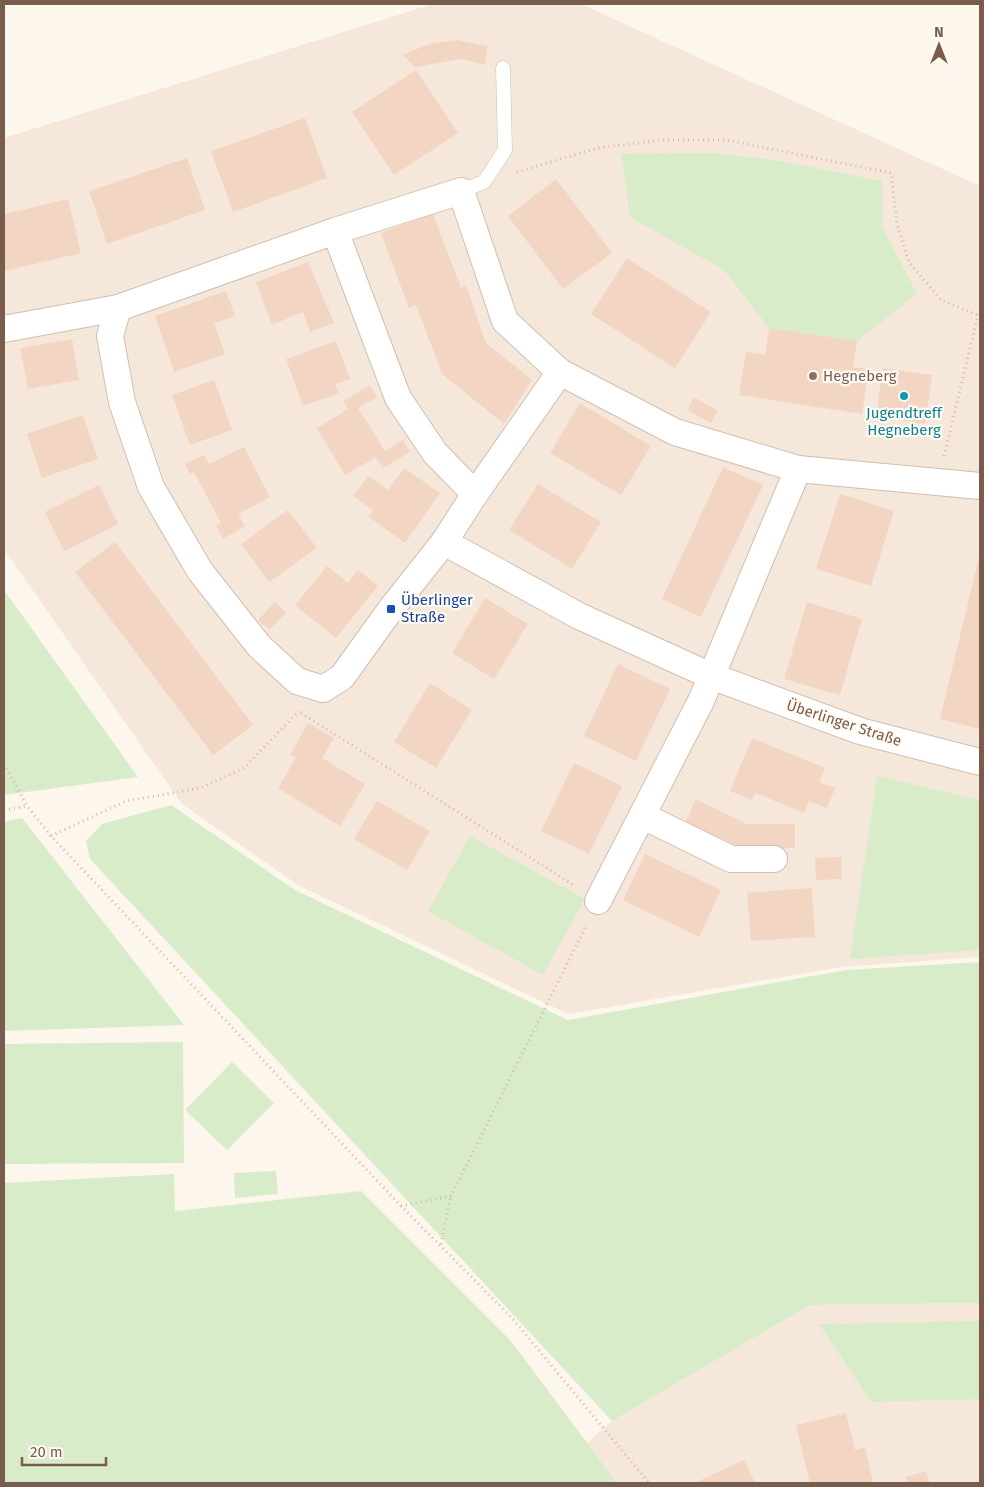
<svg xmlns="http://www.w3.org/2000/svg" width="984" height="1487" font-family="'Fira Sans',sans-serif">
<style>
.residential{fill:#f5e8da}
.green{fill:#d8ecc9}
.building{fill:#f3d5c3}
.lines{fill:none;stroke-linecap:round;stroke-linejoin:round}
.service-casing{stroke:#d1beb0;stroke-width:15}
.minor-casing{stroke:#d1beb0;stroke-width:28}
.path{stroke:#d9b8a5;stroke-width:3;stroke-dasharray:1 4;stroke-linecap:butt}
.service{stroke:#fff;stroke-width:14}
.minor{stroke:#fff;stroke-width:26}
.education-dot{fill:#8d6e63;stroke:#fffaf3;stroke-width:2}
.culture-dot{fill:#0f9aa8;stroke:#fffaf3;stroke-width:2}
.transit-dot{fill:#1a4fb4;stroke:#fffaf3;stroke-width:2}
.labels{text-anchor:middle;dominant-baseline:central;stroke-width:4.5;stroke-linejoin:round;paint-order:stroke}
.education-label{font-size:15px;fill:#785e54;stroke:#fffaf3;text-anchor:start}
.culture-label{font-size:15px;fill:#0d838f;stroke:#fffaf3}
.transit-label{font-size:15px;fill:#164399;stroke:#fffaf3;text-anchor:start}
.street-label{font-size:15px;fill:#7a5c4d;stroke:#fffaf3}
</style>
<rect width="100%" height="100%" fill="#fdf6ec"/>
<g class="residential">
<path d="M433 4H581L980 186V957L841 967 568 1014 298 885 182 804 4 549V138Z"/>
<path d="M980 1303V1483H617L587 1443 612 1421 810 1305Z"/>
</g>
<g class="green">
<path d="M711 153 775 160 882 181 883 228 917 294 857 341 769 328 724 270 630 217 621 154Z"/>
<path d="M4 590 138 777 4 795Z"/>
<path d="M877 776 980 800V950L850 959Z"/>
<path d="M171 805 295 890 568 1020 846 970 980 962V1303L810 1305 612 1421 90 859 86 841 102 824Z"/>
<path d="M22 818 184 1025 4 1031V822Z"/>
<path d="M470 836 585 899 543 975 428 911Z"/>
<path d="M183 1042 184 1163 4 1164V1044Z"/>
<path d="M232 1062 274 1103 227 1150 185 1110Z"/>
<path d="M276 1171 278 1194 235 1198 234 1173Z"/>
<path d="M174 1174 175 1211 361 1191 511 1341 617 1483H4V1183Z"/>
<path d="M980 1321V1399L871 1402 819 1324Z"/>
</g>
<g class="building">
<path d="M457 40 488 46 485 65 462 59 415 67 403 55 429 44Z"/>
<path d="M416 70 458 133 394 175 352 112Z"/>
<path d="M305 118 327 178 233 212 211 151Z"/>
<path d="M187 158 205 210 107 244 89 191Z"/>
<path d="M556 179 612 253 563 289 508 216Z"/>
<path d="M68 199 81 253 4 271V214Z"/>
<path d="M433 214 461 288 466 285 486 343 532 380 504 424 442 374 416 305 409 308 381 233Z"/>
<path d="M627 258 711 312 675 368 591 314Z"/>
<path d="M308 262 334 323 310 332 303 312 272 325 256 282Z"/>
<path d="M226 291 235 316 214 323 225 354 174 372 155 316Z"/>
<path d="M769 328 857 341 853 367 869 369 862 414 739 395 746 352 765 355Z"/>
<path d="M72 339 79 380 28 389 20 348Z"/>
<path d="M336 341 350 379 335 384 339 393 303 406 286 359Z"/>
<path d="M883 368 932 375 925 424 876 417Z"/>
<path d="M214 380 232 430 190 445 172 395Z"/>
<path d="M370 385 377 397 358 408 372 430 385 451 403 440 410 452 383 468 376 457 345 475 317 428 348 409 343 401Z"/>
<path d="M694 397 718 411 711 423 687 410Z"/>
<path d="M580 403 651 446 621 495 550 453Z"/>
<path d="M83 415 98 459 42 478 27 434Z"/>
<path d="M244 447 270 497 238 514 245 526 223 539 216 526 221 523 194 472 190 474 185 464 204 455 209 464Z"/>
<path d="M723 467 763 485 701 617 662 599Z"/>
<path d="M404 468 440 493 405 543 369 517 373 510 353 496 368 476 388 490Z"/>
<path d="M538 484 601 522 572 569 509 530Z"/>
<path d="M99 485 118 524 64 551 45 512Z"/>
<path d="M840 494 894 511 871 586 816 569Z"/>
<path d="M288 510 317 548 269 582 241 544Z"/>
<path d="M115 542 253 725 213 755 75 572Z"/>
<path d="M980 553V729L940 719Z"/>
<path d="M327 566 348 583 358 570 378 586 336 638 295 605Z"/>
<path d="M485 598 528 624 494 679 452 653Z"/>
<path d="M275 602 286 613 269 630 258 620Z"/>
<path d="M807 602 862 619 840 695 784 679Z"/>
<path d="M618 664 670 689 636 761 584 736Z"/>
<path d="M430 683 472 710 436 768 394 742Z"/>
<path d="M308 723 334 738 322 758 365 784 340 826 278 788 296 758 290 755Z"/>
<path d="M752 738 825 768 819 782 835 788 827 808 809 801 804 813 755 793 752 800 730 791Z"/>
<path d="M574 763 622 786 589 854 541 831Z"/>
<path d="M696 799 747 824H795V848L741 847 685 823Z"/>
<path d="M377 801 430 831 407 870 354 839Z"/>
<path d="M645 854 721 890 699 937 623 900Z"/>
<path d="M841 857 842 879 816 880 815 858Z"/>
<path d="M812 888 815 937 751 941 747 893Z"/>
<path d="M846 1413 855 1450 865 1447 873 1483H810L796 1425Z"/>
<path d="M744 1460 755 1483H694Z"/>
<path d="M926 1471 930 1483H907L906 1477Z"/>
</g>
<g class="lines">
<g class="service-casing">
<path id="service" d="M461 191 484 182 505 150 503 68"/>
</g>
<g class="minor-casing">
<g id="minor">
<path d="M335 231 461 191 505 321 560 372 475 494"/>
<path d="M118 308 335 231 398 398 435 453 475 494 444 542"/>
<path d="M4 329 118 308 110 336 122 402 151 487 200 571 259 646 297 681 323 689 342 677 391 609 444 542 579 616 711 676 860 731 980 762"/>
<path d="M560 372 675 432 798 469 980 486"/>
<path d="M643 816 731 859H774"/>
<path d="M598 901 701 701 798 469"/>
</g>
</g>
<g class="path">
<path d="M517 172 598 148 664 140H727L891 173 897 224 909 262 941 300 980 316"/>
<path d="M944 456 978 315"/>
<path d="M301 713 575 886"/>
<path d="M4 764 27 806 51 836 401 1206 512 1318 649 1483"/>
<path d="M4 810 27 806"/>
<path d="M51 836 126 801 201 788 244 768 299 711"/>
<path d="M401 1206 451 1196 587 924"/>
<path d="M441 1244 451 1196"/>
</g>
<use href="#service" class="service"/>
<use href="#minor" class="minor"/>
</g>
<circle class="education-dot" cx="813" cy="376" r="5"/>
<circle class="culture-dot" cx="904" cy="396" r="5"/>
<rect class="transit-dot" x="386" y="604" width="10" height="10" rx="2.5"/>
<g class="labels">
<g class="education-label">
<text x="823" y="376">Hegneberg</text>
</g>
<g class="culture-label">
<text x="904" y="413">Jugendtreff<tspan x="904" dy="17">Hegneberg</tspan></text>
</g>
<g class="transit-label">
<text x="401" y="600">Überlinger<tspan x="401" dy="17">Straße</tspan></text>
</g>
<g class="street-label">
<text transform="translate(844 723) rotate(18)">Überlinger Straße</text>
</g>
</g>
<rect width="984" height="1487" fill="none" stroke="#7a5c4d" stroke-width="10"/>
<g transform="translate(939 45)" stroke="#fffaf3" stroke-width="4" paint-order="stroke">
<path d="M0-4L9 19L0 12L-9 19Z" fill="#7a5c4d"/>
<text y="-8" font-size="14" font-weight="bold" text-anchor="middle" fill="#7a5c4d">N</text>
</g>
<path d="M22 1457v8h84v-8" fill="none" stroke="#7a5c4d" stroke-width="2.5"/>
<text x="30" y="1457" font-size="15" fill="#7a5c4d" stroke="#fffaf3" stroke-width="4" paint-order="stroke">20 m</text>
</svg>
